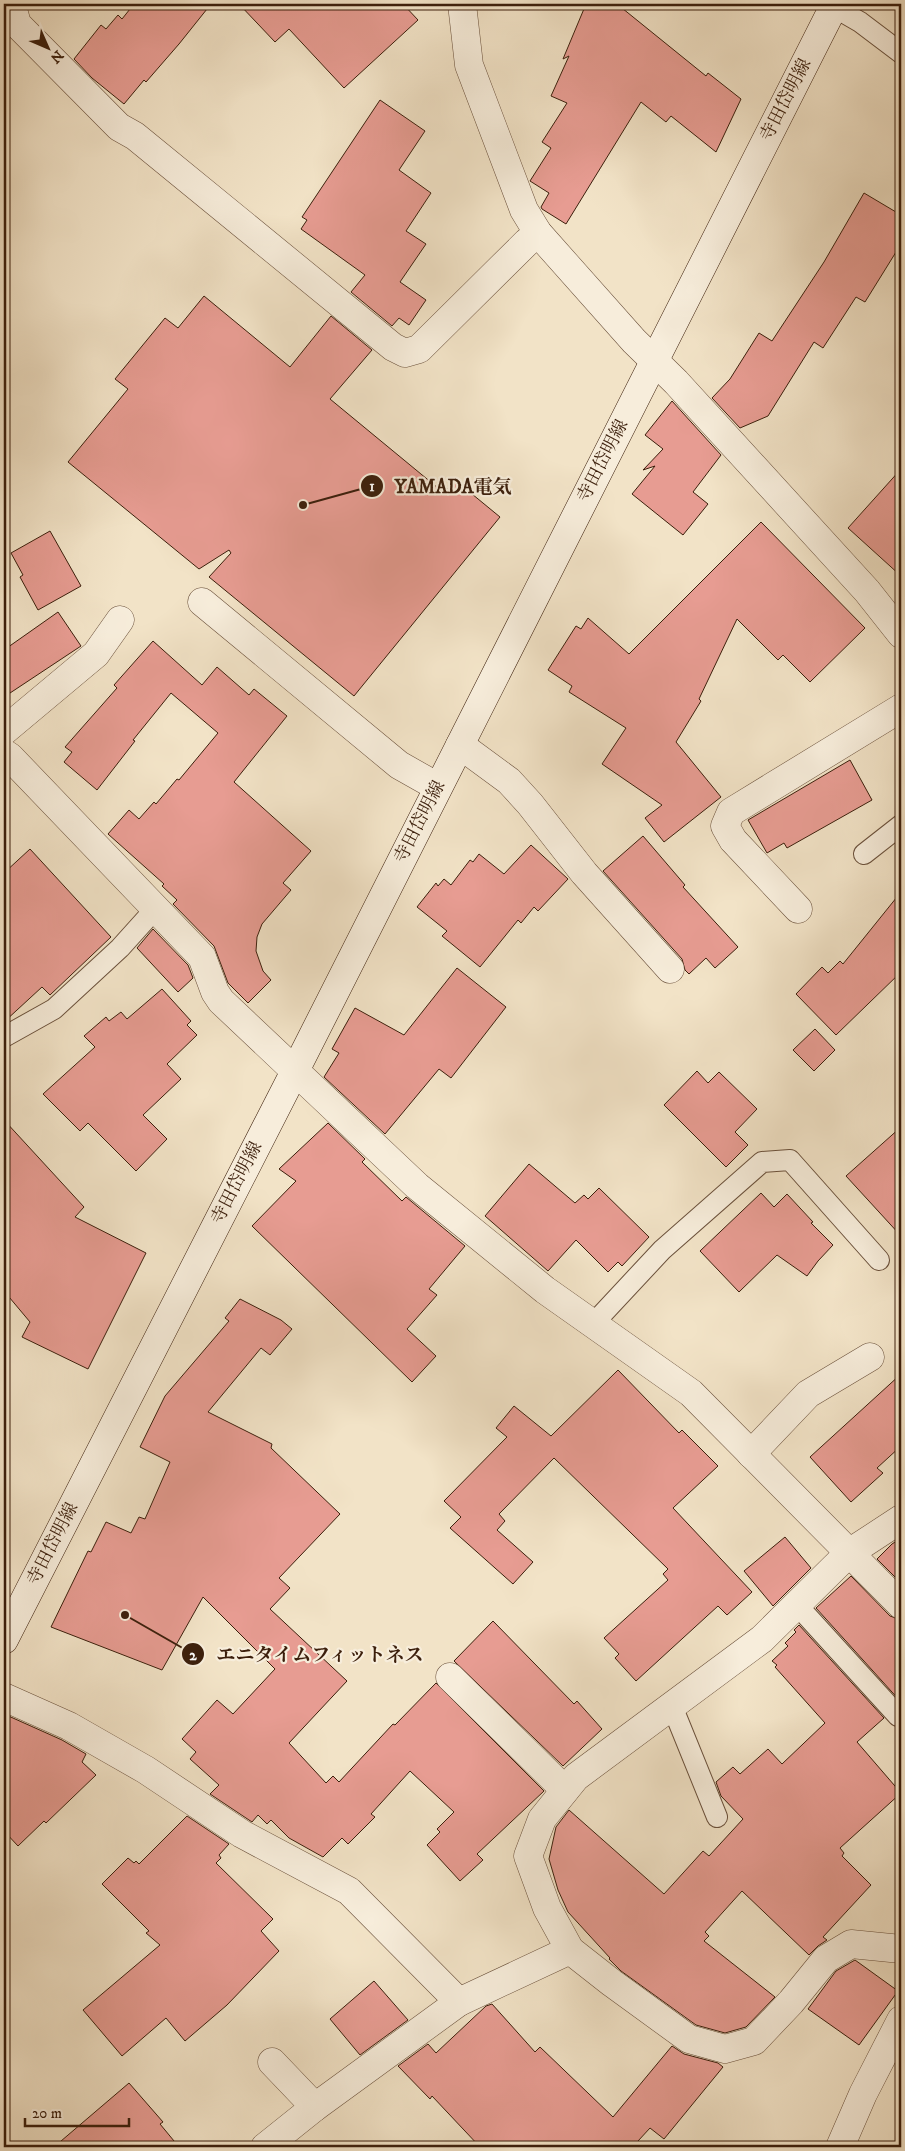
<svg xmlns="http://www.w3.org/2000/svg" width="905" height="2151" font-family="'IM FELL DW Pica','Noto Serif JP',serif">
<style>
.building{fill:#e79c92;stroke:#3c1f0c}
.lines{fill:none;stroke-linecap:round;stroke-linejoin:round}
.lane-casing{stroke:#6a503b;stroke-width:22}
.street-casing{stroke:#6a503b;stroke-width:29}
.secondary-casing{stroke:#3c1f0c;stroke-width:29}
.lane{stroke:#f7eddb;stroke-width:20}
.street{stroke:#f7eddb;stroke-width:28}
.secondary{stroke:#f7eddb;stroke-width:28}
.labels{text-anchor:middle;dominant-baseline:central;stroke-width:4.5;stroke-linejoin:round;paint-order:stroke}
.street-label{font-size:18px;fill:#3c1f0c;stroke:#f7eddb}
.leader{fill:none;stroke:#3c1f0c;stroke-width:2}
.callout-dot{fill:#3c1f0c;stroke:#f7eddb;stroke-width:2}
.mark-label{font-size:15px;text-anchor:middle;font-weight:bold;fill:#fff}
.callout-label{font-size:19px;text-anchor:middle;font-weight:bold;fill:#3c1f0c;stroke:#f7eddb;stroke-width:4.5;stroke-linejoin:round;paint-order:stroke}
</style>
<rect width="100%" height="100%" fill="#f2e3c7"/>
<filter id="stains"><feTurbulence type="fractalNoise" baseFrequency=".004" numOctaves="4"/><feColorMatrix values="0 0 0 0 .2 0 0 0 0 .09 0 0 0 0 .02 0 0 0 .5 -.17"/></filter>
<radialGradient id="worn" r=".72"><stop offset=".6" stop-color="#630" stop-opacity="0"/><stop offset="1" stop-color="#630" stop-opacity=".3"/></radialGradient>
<g class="building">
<path d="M134 4H211L179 44 146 82 144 80 124 104 92 78 74 59 101 25 106 29 118 15 122 19Z"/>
<path d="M239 4H403L418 20 344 88 289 29 275 42Z"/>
<path d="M586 4H617L706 76 708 73 741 99 716 152 671 116 666 122 641 102 566 224 542 209 541 207 549 193 530 181 551 148 542 142 567 103 551 96 569 56 563 59Z"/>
<path d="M380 100 425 131 399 170 431 193 406 231 426 244 400 282 426 300 409 325 399 318 392 326 351 292 365 275 301 229 307 220 302 217Z"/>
<path d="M864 193 901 215V244L865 302 856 297 823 348 814 342 768 416 740 428 712 398 730 379 759 333 772 341 824 262Z"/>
<path d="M204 296 290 367 331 316 372 350 330 399 444 493 455 480 500 517 354 696 209 577 231 553 229 550 199 569 68 462 128 389 115 379 165 318 178 328Z"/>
<path d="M672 401 721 455 693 492 708 504 683 535 632 494 655 466 643 470 663 449 645 435Z"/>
<path d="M901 469V576L848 528Z"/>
<path d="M761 522 865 628 810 682 783 655 778 660 737 619 699 699 701 701 676 742 721 797 664 842 645 818 662 805 602 764 626 728 569 692 572 686 548 670 576 626 581 629 588 618 629 654Z"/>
<path d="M50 531 81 586 38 610 20 577 23 575 11 553Z"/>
<path d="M58 612 81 646 4 697V650Z"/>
<path d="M153 641 202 685 217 667 249 695 254 689 287 716 234 782 311 851 283 883 291 890 262 924 257 937 256 951 263 971 271 980 248 1003 228 983 214 946 173 904 177 900 162 886 164 884 108 834 129 810 139 819 154 802 156 804 177 779 179 780 218 733 171 693 133 740 135 741 97 790 64 762 72 752 65 747 117 688 114 685Z"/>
<path d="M850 760 872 800 787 848 784 843 767 853 748 820Z"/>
<path d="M643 836 685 885 683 887 738 947 715 968 706 958 689 974 685 970 682 959 603 871Z"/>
<path d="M531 845 568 879 538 911 534 907 521 923 518 920 480 967 442 936 447 931 417 907 436 883 438 886 444 879 451 885 470 860 473 862 479 854 504 874Z"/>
<path d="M30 849 111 937 50 995 42 987 4 1022V873Z"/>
<path d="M901 892V972L836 1035 796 994 822 967 828 973 840 961 843 964Z"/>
<path d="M153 929 188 965 193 978 178 992 137 948Z"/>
<path d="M457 968 506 1007 451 1078 439 1069 385 1134 324 1077 339 1053 332 1049 355 1008 404 1035Z"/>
<path d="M162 989 191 1021 187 1025 197 1035 167 1064 181 1079 143 1115 167 1139 136 1171 88 1123 80 1131 43 1094 95 1047 84 1036 106 1017 109 1021 121 1012 127 1019Z"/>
<path d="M815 1029 835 1050 814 1071 793 1050Z"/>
<path d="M697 1071 708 1083 719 1072 757 1109 735 1132 748 1145 726 1167 664 1105Z"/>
<path d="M4 1120 84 1207 75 1217 146 1253 88 1369 22 1337 30 1322 4 1291Z"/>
<path d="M328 1123 365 1159 362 1162 402 1201 406 1197 465 1246 429 1289 437 1295 407 1329 436 1356 412 1382 252 1226 296 1181 279 1169Z"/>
<path d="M901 1127V1236L846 1176Z"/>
<path d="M529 1164 575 1203 584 1195 588 1199 599 1188 649 1237 622 1266 618 1262 608 1272 576 1240 548 1271 485 1216Z"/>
<path d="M761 1193 774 1207 787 1194 813 1222 811 1223 833 1245 818 1261 807 1276 777 1255 739 1292 700 1251Z"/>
<path d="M240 1299 281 1320 292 1329 270 1355 261 1348 208 1412 272 1444 271 1448 340 1514 279 1578 290 1588 270 1609 347 1681 289 1743 326 1783 333 1776 339 1782 393 1724 395 1725 436 1683 544 1791 477 1854 483 1860 460 1881 427 1845 440 1832 437 1829 454 1812 410 1771 371 1814 375 1817 348 1844 342 1838 323 1857 289 1838 271 1820 267 1824 258 1815 252 1822 210 1794 219 1785 190 1759 196 1752 182 1739 217 1700 233 1714 275 1669 203 1597 162 1670 51 1627 88 1551 91 1552 106 1522 131 1533 139 1517 145 1519 170 1462 140 1447 165 1396 229 1321 225 1318Z"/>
<path d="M618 1370 679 1433 682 1430 718 1466 673 1508 752 1592 727 1615 718 1606 636 1681 615 1658 619 1654 604 1638 668 1580 663 1574 668 1569 554 1458 499 1514 505 1521 497 1530 533 1562 513 1584 450 1528 461 1517 444 1501 507 1437 496 1428 514 1406 551 1436Z"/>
<path d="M901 1374V1446L877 1468 883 1473 851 1502 810 1457Z"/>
<path d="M785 1537 811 1568 773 1606 744 1571Z"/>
<path d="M901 1538V1583L877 1559 892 1544Z"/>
<path d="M851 1576 890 1616 901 1620V1702L816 1608Z"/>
<path d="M493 1621 574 1704 577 1701 602 1729 563 1766 454 1661Z"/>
<path d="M799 1625 884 1718 857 1742 901 1793 840 1848 844 1853 842 1856 871 1885 823 1937 827 1940 818 1946 809 1955 742 1891 705 1932 709 1936 704 1941 775 1997 746 2027 725 2033 696 2025 621 1971 609 1959 610 1958 568 1912 558 1890 549 1859 556 1827 569 1810 664 1894 703 1851 709 1856 743 1819 721 1796 716 1782 733 1767 740 1774 768 1749 782 1764 825 1723 775 1667 777 1665 772 1661 788 1646 785 1643 796 1632 794 1630Z"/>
<path d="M4 1714 62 1740 86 1754 82 1762 96 1775 46 1823 44 1821 18 1846 4 1831Z"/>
<path d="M187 1816 229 1844 219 1855 221 1858 216 1863 273 1919 261 1931 279 1951 227 2005 185 2041 166 2018 122 2056 83 2010 160 1945 146 1933 149 1931 102 1884 128 1858 134 1863 136 1861 139 1864Z"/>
<path d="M855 1960 898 1991 859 2045 808 2009 836 1971Z"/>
<path d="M374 1981 408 2020 360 2055 330 2019Z"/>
<path d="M492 2004 535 2052 540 2047 613 2117 672 2046 684 2054 718 2063 723 2067 664 2139 650 2128 638 2141 645 2147H480L432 2096 430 2099 398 2066 428 2044 436 2053 486 2006Z"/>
<path d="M129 2083 163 2122 160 2124 179 2147H54Z"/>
</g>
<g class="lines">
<g class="lane-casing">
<g id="lane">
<path d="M834 7 860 22 901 53"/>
<path d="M864 854 901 825"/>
<path d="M4 1037 54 1009 120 948 156 908"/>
<path d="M593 1324 662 1250 762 1162 790 1160 879 1260"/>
<path d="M797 1605 898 1716"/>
<path d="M672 1706 717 1817"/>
</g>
</g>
<g class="street-casing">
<g id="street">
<path d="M462 4 469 65 524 210 538 233 634 341 676 382 867 591 901 634"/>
<path d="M12 6 17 24 119 127 135 136 393 347 405 353 419 349 527 242 538 233"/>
<path d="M202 602 399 765 438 787"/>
<path d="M4 731 96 654 120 620"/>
<path d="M460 745 509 781 530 804 584 873 670 969"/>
<path d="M4 753 10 757 202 957 215 992 221 1001 417 1186 545 1290 691 1393 901 1605"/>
<path d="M798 909 733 840 725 826 731 812 901 708"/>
<path d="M751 1454 808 1394 870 1357"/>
<path d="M901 1519 849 1553 762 1639 576 1777 542 1819 528 1856 547 1908 570 1950 612 1983 689 2039 725 2049 754 2041 791 2002 826 1959 851 1944 901 1949"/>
<path d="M450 1677 565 1790"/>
<path d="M4 1697 69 1726 146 1770 242 1834 349 1891 459 2002"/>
<path d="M272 2062 315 2107"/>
<path d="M265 2147 315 2107 459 2002 570 1950"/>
<path d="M840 2147 863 2094 901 2020"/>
</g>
</g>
<g class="secondary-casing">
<path id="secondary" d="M4 1640 296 1069 835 4"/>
</g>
<use href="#lane" class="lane"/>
<use href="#street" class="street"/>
<use href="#secondary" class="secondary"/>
</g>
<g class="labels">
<g class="street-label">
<text transform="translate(786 100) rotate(-63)">寺田岱明線</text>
<text transform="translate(603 461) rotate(-63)">寺田岱明線</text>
<text transform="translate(420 822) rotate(-63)">寺田岱明線</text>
<text transform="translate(237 1183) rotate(-63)">寺田岱明線</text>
<text transform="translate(53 1544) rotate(-63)">寺田岱明線</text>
</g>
</g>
<path class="leader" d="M303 505L372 486M125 1615L193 1654"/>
<g class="callout-dot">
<circle cx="303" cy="505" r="5"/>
<circle cx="125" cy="1615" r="5"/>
<circle cx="372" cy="486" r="12"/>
<circle cx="193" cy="1654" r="12"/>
</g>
<g class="mark-label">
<text x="372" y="491">1</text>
<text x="193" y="1660">2</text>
</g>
<g class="callout-label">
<text x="453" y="493">YAMADA電気</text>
<text x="320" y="1661">エニタイムフィットネス</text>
</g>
<rect width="905" height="2151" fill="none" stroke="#f2e3c7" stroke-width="20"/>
<rect x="5" y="5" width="895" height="2141" fill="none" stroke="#3c1f0c" stroke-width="2.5"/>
<rect x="10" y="10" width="885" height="2131" fill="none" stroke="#3c1f0c"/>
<g transform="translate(48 48) rotate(135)" stroke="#f7eddb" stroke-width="4" paint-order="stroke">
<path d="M0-4L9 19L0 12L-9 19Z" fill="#3c1f0c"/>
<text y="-8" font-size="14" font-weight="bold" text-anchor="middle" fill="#3c1f0c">N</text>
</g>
<path d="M25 2118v8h104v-8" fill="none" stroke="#3c1f0c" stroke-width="2.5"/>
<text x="32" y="2118" font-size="15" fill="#3c1f0c" stroke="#f7eddb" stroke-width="4" paint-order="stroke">20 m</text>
<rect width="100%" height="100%" filter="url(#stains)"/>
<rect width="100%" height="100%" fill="url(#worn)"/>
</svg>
